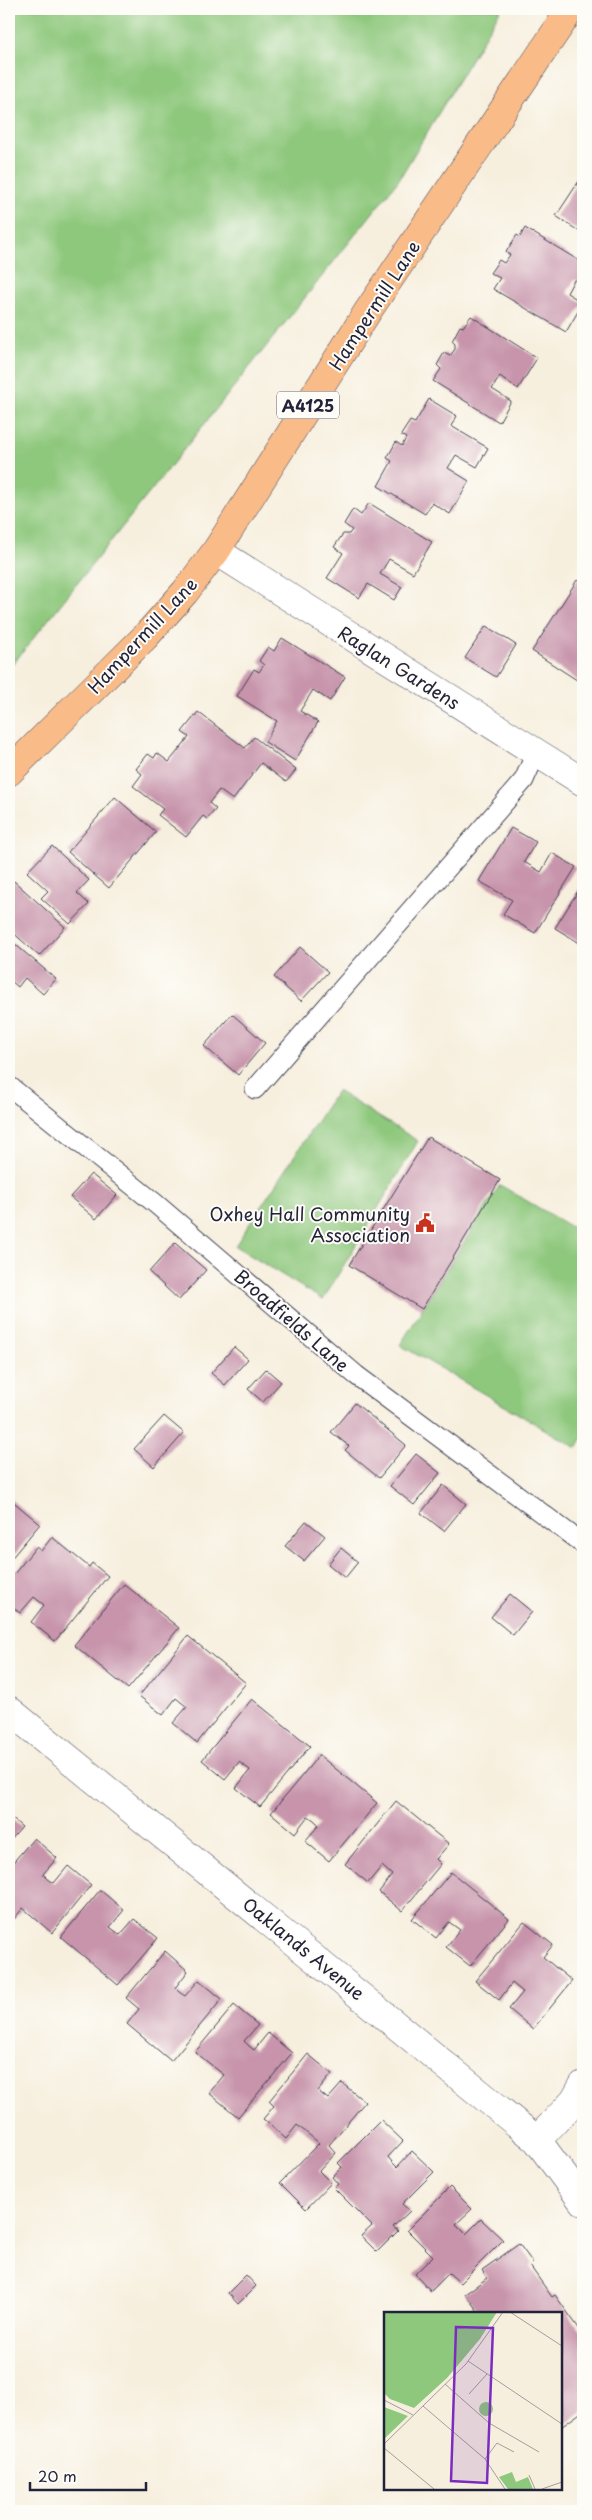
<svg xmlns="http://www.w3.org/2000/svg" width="592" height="2520" font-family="'Playpen Sans',sans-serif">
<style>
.green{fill:#8ec87d;stroke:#58755c}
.building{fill:#c794ab}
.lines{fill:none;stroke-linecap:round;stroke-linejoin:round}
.service-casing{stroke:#424153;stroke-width:21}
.minor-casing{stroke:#424153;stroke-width:29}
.primary-casing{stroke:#424153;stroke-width:29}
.service{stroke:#fff;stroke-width:19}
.minor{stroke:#fff;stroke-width:28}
.primary{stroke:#f9bc89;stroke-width:28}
.labels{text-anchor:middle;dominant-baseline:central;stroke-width:4;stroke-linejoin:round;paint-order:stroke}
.shield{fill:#fdfcf7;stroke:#646373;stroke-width:1}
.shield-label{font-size:16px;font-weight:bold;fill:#22223b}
.street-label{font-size:18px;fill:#22223b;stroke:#fdfcf7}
.poi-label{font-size:18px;fill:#22223b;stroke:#fdfcf7;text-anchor:end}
.inset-road{fill:none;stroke:#a29d9d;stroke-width:1}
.view{fill:#7b2cbf;fill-opacity:0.15;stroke:#7b2cbf;stroke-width:2.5}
.inset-edge{fill:none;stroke:#22223b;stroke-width:2.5}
</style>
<rect width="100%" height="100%" fill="#fdfcf7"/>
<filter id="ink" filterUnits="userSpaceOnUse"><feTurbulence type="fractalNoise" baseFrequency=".02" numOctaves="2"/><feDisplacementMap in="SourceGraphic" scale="10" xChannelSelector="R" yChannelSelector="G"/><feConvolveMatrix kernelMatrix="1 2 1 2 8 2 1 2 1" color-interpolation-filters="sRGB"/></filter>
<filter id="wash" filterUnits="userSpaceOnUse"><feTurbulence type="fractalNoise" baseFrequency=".0096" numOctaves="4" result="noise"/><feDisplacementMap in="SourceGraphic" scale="20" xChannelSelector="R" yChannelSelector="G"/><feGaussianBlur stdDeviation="1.12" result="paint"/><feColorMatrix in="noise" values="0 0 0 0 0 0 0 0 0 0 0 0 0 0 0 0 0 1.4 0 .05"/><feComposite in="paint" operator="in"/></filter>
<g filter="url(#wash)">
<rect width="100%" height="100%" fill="#f7efde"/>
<g class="green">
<path d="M9 9H501L398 181 9 669Z"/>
<path d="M337 1091 418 1141 323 1300 235 1246Z"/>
<path d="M500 1185 583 1234V1437L577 1448 400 1345Z"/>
</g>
<g id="blocks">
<g class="building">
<path d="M583 175V234L556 216Z"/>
<path d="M525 228 583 263V278L581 281 574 280 567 293 583 303 566 332 493 289 500 278 490 273 499 260 504 263 510 255 506 252 517 235 520 237Z"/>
<path d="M471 316 537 358 518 389 500 376 492 389 511 401 499 422 433 381 441 369 437 365 444 353 450 356 455 349V344L452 341 460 326 463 327Z"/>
<path d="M429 399 457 416 451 426 488 448 477 467 456 455 448 468 469 481 450 514 432 503 425 514 378 486 392 461 387 458 396 442 402 446 406 438 401 435 410 421 415 423Z"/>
<path d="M369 503 432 542 413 573 389 559 380 574 402 587 394 600 368 584 359 598 327 578 343 553 334 547 343 534H349L352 530 344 524 353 509 361 515Z"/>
<path d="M577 580 583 584V684L532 651Z"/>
<path d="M486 626 516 645 496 677 465 658Z"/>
<path d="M282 638 345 677 330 701 313 690 300 711 318 722 295 761 265 742 277 721 237 696 254 669 259 672 264 665 259 661 268 647 274 651Z"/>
<path d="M198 712 245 748 254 737 296 770 286 782 261 763 233 800 219 790 209 803 216 809 207 819 203 816 186 837 158 815 163 809 133 786 142 774 136 769 148 754 154 758 157 753 169 762 189 737 182 732Z"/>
<path d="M115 797 156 832 109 888 68 852Z"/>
<path d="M511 828 536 842 524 862 541 872 552 853 576 867 535 933 503 914 512 900 479 881Z"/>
<path d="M52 846 89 880 77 893 89 904 70 924 41 898 48 891 27 872Z"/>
<path d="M14 881 65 927 39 956 9 929V886Z"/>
<path d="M583 883V945L555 928Z"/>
<path d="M9 939 56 979 43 994 25 978 18 987 9 979Z"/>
<path d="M300 947 328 972 301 1001 274 977Z"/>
<path d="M583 953V964L579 961Z"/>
<path d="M232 1014 265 1043 238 1075 204 1046Z"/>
<path d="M428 1137 500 1180 422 1309 349 1265Z"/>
<path d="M91 1174 117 1195 96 1219 70 1197Z"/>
<path d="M175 1243 206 1270 179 1300 149 1272Z"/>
<path d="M234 1347 248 1359 225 1385 211 1373Z"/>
<path d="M266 1369 281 1382 263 1402 248 1389Z"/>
<path d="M355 1403 406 1445 379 1478 345 1450 349 1446 331 1432Z"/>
<path d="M164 1416 184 1433 154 1467 134 1449Z"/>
<path d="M416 1454 440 1473 414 1505 390 1486Z"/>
<path d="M443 1485 466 1504 444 1531 421 1513Z"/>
<path d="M9 1498 40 1524 9 1561Z"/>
<path d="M306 1521 325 1536 304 1561 285 1546Z"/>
<path d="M52 1537 89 1567 92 1563 108 1576 55 1641 31 1622 44 1605 34 1597 20 1613 9 1604V1580L36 1547 41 1551Z"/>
<path d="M341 1548 358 1562 345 1578 328 1564Z"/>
<path d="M124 1584 179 1628 128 1689 74 1645Z"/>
<path d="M510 1594 532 1612 513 1635 491 1617Z"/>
<path d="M188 1636 246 1683 197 1743 173 1723 187 1707 176 1698 163 1715 139 1696Z"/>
<path d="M252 1699 310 1746 260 1807 236 1788 250 1770 239 1762 225 1779 202 1760Z"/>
<path d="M319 1755 377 1803 329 1861 305 1841 319 1825 314 1820 308 1816 295 1833 271 1813Z"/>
<path d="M396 1801 449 1844 436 1859 441 1864 402 1911 379 1892 392 1875 382 1866 368 1883 345 1864Z"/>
<path d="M9 1816 22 1827 9 1842Z"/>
<path d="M34 1838 57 1858 43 1874 48 1879 54 1883 68 1866 91 1885 52 1933 23 1908 13 1920 9 1917V1867Z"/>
<path d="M451 1872 509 1919 470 1966 446 1947 460 1930 449 1922 436 1938 412 1919Z"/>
<path d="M100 1890 124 1910 110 1927 120 1935 134 1919 158 1938 118 1985 61 1937Z"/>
<path d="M524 1922 553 1945 543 1957 572 1981 533 2029 509 2009 523 1992 518 1988 512 1983 499 2000 475 1981Z"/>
<path d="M165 1951 188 1971 175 1988 179 1992 185 1996 199 1980 222 1999 171 2061 127 2024 139 2009 126 1998Z"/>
<path d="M234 2005 258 2025 244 2041 249 2046 254 2050 268 2033 292 2053 238 2117 209 2093 224 2075 195 2052Z"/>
<path d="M308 2054 332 2074 318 2091 328 2099 342 2083 365 2102 329 2145 336 2153 319 2171 331 2183 306 2209 280 2183 319 2143 297 2125 286 2139 263 2119 274 2106 269 2101Z"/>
<path d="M381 2120 403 2141 388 2157 392 2162 397 2167 412 2151 434 2172 402 2204 410 2211 393 2227 398 2231 377 2252 361 2236 372 2226 334 2188 338 2184 332 2177 342 2167 338 2163Z"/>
<path d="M450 2187 472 2209 456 2224 466 2234 481 2219 503 2240 460 2283 449 2273 431 2291 415 2274 433 2256 407 2230Z"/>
<path d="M519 2244 533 2263 530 2266 552 2297 555 2295 583 2334V2411L561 2427V2314H480L465 2294 487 2278 482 2270Z"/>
<path d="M246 2275 256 2286 238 2304 228 2293Z"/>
</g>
</g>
</g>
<g filter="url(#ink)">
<use href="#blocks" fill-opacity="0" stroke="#424153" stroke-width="1"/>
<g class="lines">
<g class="service-casing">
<g id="service">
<path d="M9 1086 156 1204 356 1375 583 1544"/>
<path d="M255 1089 524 780 536 753"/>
</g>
</g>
<g class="minor-casing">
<g id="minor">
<path d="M216 551 583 782"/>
<path d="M9 1710 537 2140 583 2202"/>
<path d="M537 2140 574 2101 583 2085"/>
</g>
</g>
<g class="primary-casing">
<path id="primary" d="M9 772 145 637 185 592 216 551 368 311 571 9"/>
</g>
<use href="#service" class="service"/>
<use href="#minor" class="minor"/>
<use href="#primary" class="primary"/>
</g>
</g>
<defs>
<g id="civic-bare" transform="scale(1.5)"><path d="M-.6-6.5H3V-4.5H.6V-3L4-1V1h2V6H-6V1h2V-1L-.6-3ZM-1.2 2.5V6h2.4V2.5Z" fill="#c8321e" stroke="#fdfcf7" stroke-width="2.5" paint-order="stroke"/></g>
</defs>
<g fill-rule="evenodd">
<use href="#civic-bare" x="425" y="1223"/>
</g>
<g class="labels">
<rect class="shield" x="277" y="391.5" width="62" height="27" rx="4"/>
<g class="shield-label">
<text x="308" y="405">A4125</text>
</g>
<g class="street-label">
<text transform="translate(374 305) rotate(-57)">Hampermill Lane</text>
<text transform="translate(142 635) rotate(-47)">Hampermill Lane</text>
<text transform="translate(399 667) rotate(32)">Raglan Gardens</text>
<text transform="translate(292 1320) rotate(41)">Broadfields Lane</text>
<text transform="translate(304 1948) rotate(39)">Oaklands Avenue</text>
</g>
<g class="poi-label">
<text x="410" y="1213">Oxhey Hall Community<tspan x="410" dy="21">Association</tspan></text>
</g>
</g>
<g transform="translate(384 2312)">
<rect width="178" height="178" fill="#f7efde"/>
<path d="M0 0H113L96 27 63 66 30 96 6 87 0 81ZM95 97a7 7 0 1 1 14 0a7 7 0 1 1-14 0ZM0 95 24 104 0 127ZM128 160 132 170 144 165 149 177H124L115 165Z" fill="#8ec87d"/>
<path class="inset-road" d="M126 0 178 34M84 49 178 112M61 72 105 111 155 140M85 82 103 62M0 88 29 103M39 94 101 147 121 177M0 132 82 52 119 0M0 136 50 177M101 147 113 131 130 140M145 163 151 177M158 177 178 170"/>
<path class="view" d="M72 15 109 16 103 171 67 169Z"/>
<rect width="178" height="178" class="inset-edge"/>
</g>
<rect width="592" height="2520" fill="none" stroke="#fdfcf7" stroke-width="30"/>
<path d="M30 2482v8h116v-8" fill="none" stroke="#22223b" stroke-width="2.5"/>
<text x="38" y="2482" font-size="15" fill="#22223b" stroke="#fdfcf7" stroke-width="4" paint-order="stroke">20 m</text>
</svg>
